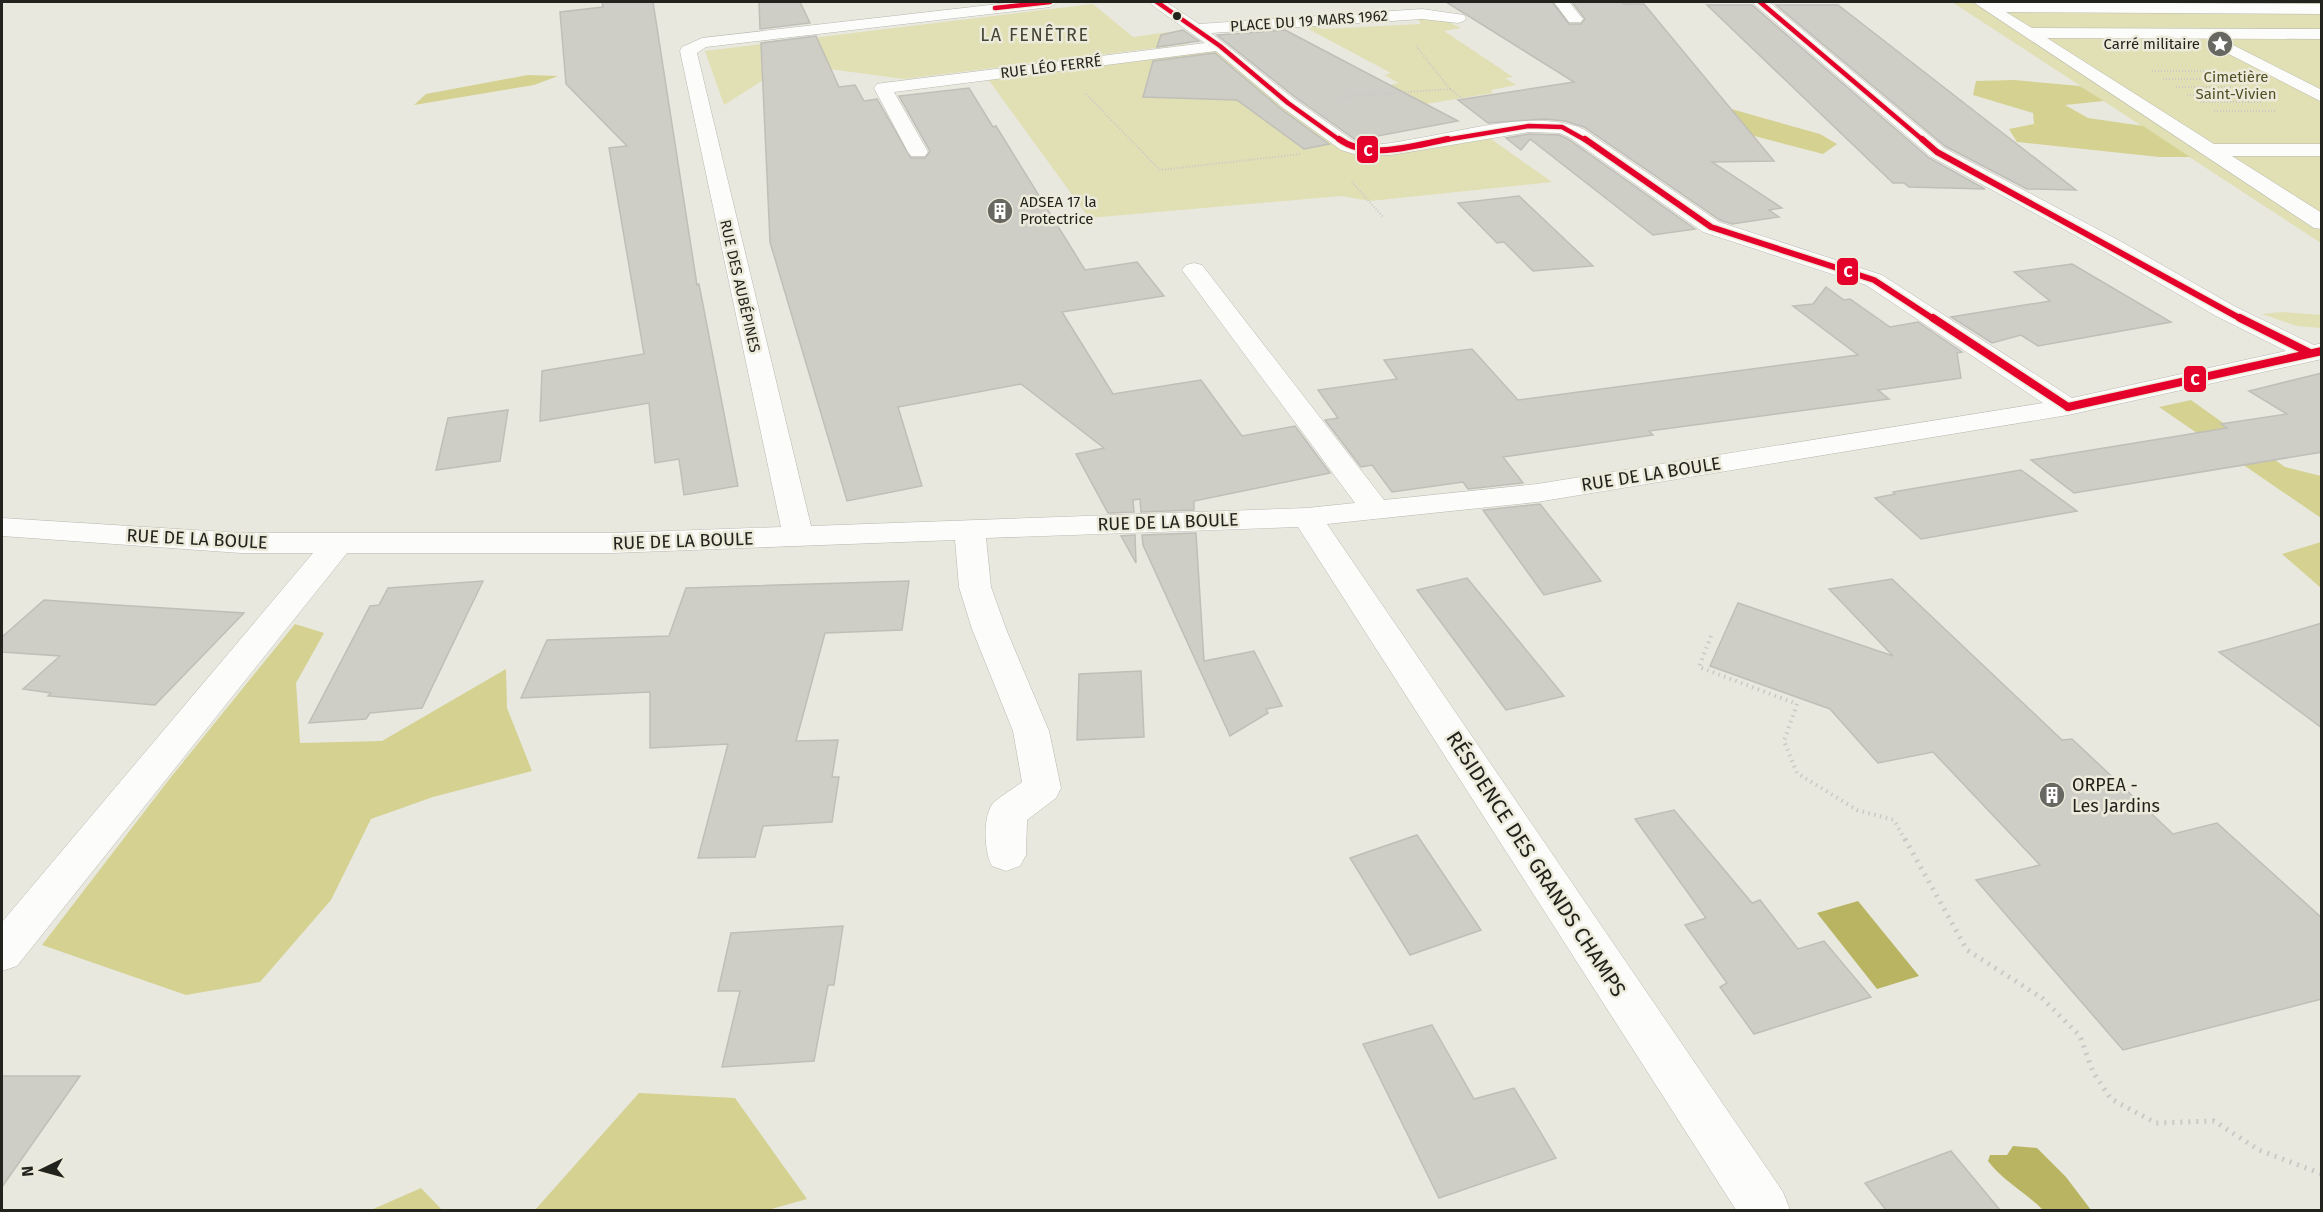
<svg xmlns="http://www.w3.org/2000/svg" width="2323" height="1212" font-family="'Fira Sans',sans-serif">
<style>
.green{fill:#e1dfb4}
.forest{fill:#d4d191}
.water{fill:#b8b461}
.building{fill:#cecec7;stroke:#bfbfb8;stroke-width:1.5}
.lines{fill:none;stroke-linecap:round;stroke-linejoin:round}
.minor-casing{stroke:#b8b8b1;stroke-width:1}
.path-far2{stroke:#c9c9c6;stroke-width:2;stroke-dasharray:1 2;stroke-linecap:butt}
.path-far1{stroke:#c9c9c6;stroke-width:4;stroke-dasharray:1.5 4.5;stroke-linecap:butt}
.path{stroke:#c9c9c6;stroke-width:5;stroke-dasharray:2 6;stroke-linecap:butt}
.minor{fill:#fcfcfa;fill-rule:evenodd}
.bus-1-far2-casing{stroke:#ecebdb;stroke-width:7}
.bus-1-far1-casing{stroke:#ecebdb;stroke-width:9}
.bus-1-casing{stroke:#ecebdb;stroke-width:11}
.bus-1-far2{stroke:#e4002b;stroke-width:4.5}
.bus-1-far1{stroke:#e4002b;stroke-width:6}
.bus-1{stroke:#e4002b;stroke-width:8}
.bus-dot{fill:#23231e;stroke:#ecebdb;stroke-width:2}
.labels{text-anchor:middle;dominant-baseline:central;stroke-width:5;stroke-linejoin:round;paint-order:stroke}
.far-street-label{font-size:15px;fill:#23231e;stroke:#ecebdb}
.far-poi-label{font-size:15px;fill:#23231e;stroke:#ecebdb;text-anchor:end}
.far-park-label{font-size:15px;fill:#524f23;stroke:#ecebdb}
.far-quarter-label{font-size:18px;letter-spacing:1.5px;fill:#444437;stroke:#ecebdb}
.street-label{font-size:18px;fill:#23231e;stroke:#ecebdb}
.poi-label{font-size:18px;fill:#23231e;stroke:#ecebdb;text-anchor:start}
.near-street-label{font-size:21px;fill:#23231e;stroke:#ecebdb}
.line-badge{stroke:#ecebdb;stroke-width:2}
.badge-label{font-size:16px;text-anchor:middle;font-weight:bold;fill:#fff}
</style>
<rect width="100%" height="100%" fill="#e8e8df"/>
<g class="green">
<path d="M1952 2H2321V243Z"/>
<path d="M1093 4 1133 37 1176 31 1188 44 904 79 770 61 771 75 724 105 705 51Z"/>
<path d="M1416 17 1444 20 1461 28 1444 31 1513 77 1505 78 1516 85 1491 90 1493 93 1389 110 1351 93 1399 83 1384 75 1391 73 1299 24 1315 23 1322 29 1421 24Z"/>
<path d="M1220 46 1361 150 1484 134 1552 182 1370 201 1341 196 1089 218 985 75Z"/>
<path d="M2282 312 2321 315V328L2297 326 2262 314Z"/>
</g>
<g class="forest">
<path d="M528 75 558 76 534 85 414 105 426 94Z"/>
<path d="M2014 80 2080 86 2104 101 2065 105 2088 118 2143 126 2190 157H2159L2017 142 2009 129 2034 124 2033 113 1973 95 1976 81Z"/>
<path d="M1710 103 1820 134 1837 144 1823 154 1747 134Z"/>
<path d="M2191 400 2285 467 2321 476V518L2159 407Z"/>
<path d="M2321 542H2322L2321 588 2282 554Z"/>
<path d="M295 624 324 633 296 683 300 743 382 741 506 669 507 708 532 771 433 797 371 819 331 900 260 982 186 995 42 945 171 777Z"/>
<path d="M639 1093 735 1098 807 1199 768 1210H535Z"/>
<path d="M421 1188 442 1210H371Z"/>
</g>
<g class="water">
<path d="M1858 901 1919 976 1877 989 1817 913Z"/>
<path d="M2013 1146 2037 1148 2066 1177 2091 1210H2043C2025 1192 2003 1181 1988 1161L1990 1155H2007Z"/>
</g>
<g class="building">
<path d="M602 2H653L697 285 699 284 738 486 684 495 679 459 655 463 649 403 540 421 542 371 644 354 609 148 627 146 566 84 560 12 603 7Z"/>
<path d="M759 2H800L810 23 760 29Z"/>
<path d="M1446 2H1552L1569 24H1581L1585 19 1572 2H1622L1624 4H1644L1774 161 1712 162 1782 208 1769 210 1779 217 1732 224 1720 220 1584 127 1565 121 1544 119 1488 123 1458 100 1574 82Z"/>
<path d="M1707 5H1752L1929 158 1985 189 1909 187 1904 183H1893Z"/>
<path d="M1776 5H1838L2076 190 2027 189 1945 146Z"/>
<path d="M1183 30 1199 41 1157 47 1161 35Z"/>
<path d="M1285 30 1458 121 1356 140 1295 97 1217 35Z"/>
<path d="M816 36 839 87 855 85 864 101 877 99 911 158H925L930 151 899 96 969 88 993 127 996 126 1085 270 1137 262 1164 296 1062 312 1113 394 1201 380 1242 436 1295 426 1330 473 1194 501V510L1141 512 1140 499 1133 500 1134 512 1108 513 1076 454 1104 448 1021 384 898 407 922 486 847 501 770 242 761 43Z"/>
<path d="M1215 53 1281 109 1329 144 1304 149 1237 100 1143 97 1153 61Z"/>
<path d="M1529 134 1559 135 1568 139 1695 229 1653 235 1530 139 1521 150 1506 138Z"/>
<path d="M1519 196 1593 266 1533 271 1504 242 1497 243 1458 203Z"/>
<path d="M2072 264 2171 322 2038 346 2021 335 1992 343 1951 317 2050 301 2014 272Z"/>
<path d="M1826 287 1844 300 1850 299 1890 327 1918 322 1962 352 1957 353 1961 378 1878 390 1889 399 1649 431 1653 435 1503 457 1523 483 1468 489 1463 482 1392 492 1372 465 1361 467 1325 420 1338 418 1318 390 1397 379 1384 360 1472 349 1518 400 1858 355 1793 306 1813 304Z"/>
<path d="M2322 373V452L2074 493 2031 460 2227 428 2221 424 2287 414 2249 391Z"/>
<path d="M508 410 500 461 436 470 448 418Z"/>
<path d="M2021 470 2077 511 1921 539 1875 498 1895 494 1893 492Z"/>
<path d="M1540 504 1601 581 1544 595 1483 510Z"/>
<path d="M1196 533 1204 661 1254 651 1282 706 1266 709 1268 713 1230 736 1143 545 1142 535Z"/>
<path d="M1135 535 1136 563 1121 536Z"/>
<path d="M1467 578 1564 696 1506 710 1417 590Z"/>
<path d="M1892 579 2062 740 2072 739 2173 834 2217 823 2322 918V999L2123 1050 1976 880 2040 865 1933 752 1878 763 1830 709 1710 666 1738 603 1893 656 1829 589Z"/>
<path d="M483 581 422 708 370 713 366 719 309 723 370 606 379 605 388 588Z"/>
<path d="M909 581 902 630 825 633 796 741 838 740 832 777H839L832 822 763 826 755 857 698 858 728 744 650 748V692L521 698 547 640 669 636 686 588Z"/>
<path d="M44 600 116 605 244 613 155 705 48 696 51 693 23 689 60 656 2 652V637Z"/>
<path d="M2322 623V728L2219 652 2271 638Z"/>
<path d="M1141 671 1144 737 1077 740 1079 674Z"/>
<path d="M1674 810 1752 903 1760 900 1798 949 1824 941 1871 997 1754 1034 1720 987 1727 983 1685 925 1706 918 1635 819Z"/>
<path d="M1417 835 1481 930 1410 955 1350 858Z"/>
<path d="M843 926 834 985H828L814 1061 722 1067 740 991H718L731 933Z"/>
<path d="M1432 1025 1474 1099 1514 1088 1556 1158 1439 1198 1363 1044Z"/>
<path d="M2 1076H80L2 1187Z"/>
<path d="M1951 1151 2000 1210H1886L1865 1183Z"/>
</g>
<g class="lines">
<g class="minor-casing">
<g id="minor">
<path d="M1016 2H1058L1050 7 706 47 697 53 811 526 1307 508 1355 503 1182 270 1186 265 1194 263 1202 265 1384 500 1537 484 2043 403 1866 285 1703 232 1569 137 1559 133 1529 132 1391 155 1361 156 1341 150 1282 107 1216 51 894 92 928 152 925 156H911L908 152 874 88 877 84 883 83 1205 43 1152 5 1150 2H1166L1199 24 1422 9 1464 15 1466 18 1464 21 1458 23 1422 19 1211 33 1294 99 1355 142C1373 148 1396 142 1414 139 1464 131 1536 109 1583 129L1719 222 1882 275 2072 398 2286 351 2216 316 2104 251 1930 156 1752 2H1769L1944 148 2120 241 2234 306 2314 345 2322 343V359L2068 415 1537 502 1327 524 1783 1192 1790 1210H1736L1298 527 986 538 991 587 1006 629 1049 731 1061 788 1056 798 1027 820 1026 855 1020 866 1006 871 992 866C984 852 982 815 994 802 1002 795 1013 789 1022 782L1013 731 972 629 959 587 955 540 613 553H347L17 966 2 971V922L313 553H241L2 536V518L241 533H613L781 527 680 51 682 47 702 38Z"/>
<path d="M1554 2H1569L1583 19 1581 22H1569Z"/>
<path d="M1973 2 2322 4V14L2006 12 2032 28 2322 29V39L2047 38 2214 144H2322V156H2232L2322 213V229L2314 228Z"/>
<path d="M2231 44 2322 90V102L2225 52 2223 49 2225 46Z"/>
</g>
</g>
<g class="path-far2">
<path d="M2152 71H2208"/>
<path d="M2163 79H2216"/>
<path d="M2176 87H2232"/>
<path d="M1450 89 1465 101"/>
<path d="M1086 94 1160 170 1301 154"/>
<path d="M2187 95H2246"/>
<path d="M1339 97 1450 89 1416 46"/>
<path d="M2200 102H2262"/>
<path d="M2214 111H2276"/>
<path d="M1352 182 1383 217"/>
</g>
<path class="path-far1" d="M1711 636 1699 667 1797 704 1784 741 1797 773 1857 810 1894 820 1905 840"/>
<path class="path" d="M1905 839 1967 950 2042 998 2080 1036 2093 1072 2111 1099 2156 1123 2214 1121 2259 1150 2322 1174"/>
<use href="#minor" class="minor"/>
<g class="bus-1-far2-casing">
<g id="bus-1-far2">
<path d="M1157 2 1220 46 1288 103 1341 141"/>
<path d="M1760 2 1924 141"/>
<path d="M995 8 1050 2"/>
<path d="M1439 141 1529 126 1562 127 1587 141"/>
</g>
</g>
<g class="bus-1-far1-casing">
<g id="bus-1-far1">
<path d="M1339 139C1369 161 1415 145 1448 139"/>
<path d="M1585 139 1711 227 1874 280 1935 320"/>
<path d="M1922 139 1937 152 2243 320"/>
</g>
</g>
<g class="bus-1-casing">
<g id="bus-1">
<path d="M1933 318 2068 407"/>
<path d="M2240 318 2310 353"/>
<path d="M2068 407 2322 351"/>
</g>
</g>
<use href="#bus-1-far2" class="bus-1-far2"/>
<use href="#bus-1-far1" class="bus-1-far1"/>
<use href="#bus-1" class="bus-1"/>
</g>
<defs>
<g id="sight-disc" transform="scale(1.35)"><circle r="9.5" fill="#686862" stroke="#ecebdb"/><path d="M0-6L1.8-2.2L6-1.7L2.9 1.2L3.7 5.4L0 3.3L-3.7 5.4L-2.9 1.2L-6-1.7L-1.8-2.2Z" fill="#fff"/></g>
<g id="building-disc" transform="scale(1.35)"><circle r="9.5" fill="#686862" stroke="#ecebdb"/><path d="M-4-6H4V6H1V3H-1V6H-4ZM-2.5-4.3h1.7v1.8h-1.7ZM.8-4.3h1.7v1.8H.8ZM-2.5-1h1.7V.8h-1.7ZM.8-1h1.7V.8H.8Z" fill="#fff"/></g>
</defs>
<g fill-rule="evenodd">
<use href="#sight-disc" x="2220" y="44"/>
<use href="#building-disc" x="1000" y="211"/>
<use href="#building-disc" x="2052" y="795"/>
</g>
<circle class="bus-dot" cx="1177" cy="16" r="5"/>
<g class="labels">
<g class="far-street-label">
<text transform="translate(1309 21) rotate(-4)">PLACE DU 19 MARS 1962</text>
<text transform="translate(1051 67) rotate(-7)">RUE LÉO FERRÉ</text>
<text transform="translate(740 286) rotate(77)">RUE DES AUBÉPINES</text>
</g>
<g class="far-poi-label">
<text x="2200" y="44">Carré militaire</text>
<text x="1020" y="202" text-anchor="start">ADSEA 17 la<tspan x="1020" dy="17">Protectrice</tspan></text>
</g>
<g class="far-park-label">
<text x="2236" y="77">Cimetière<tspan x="2236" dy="17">Saint-Vivien</tspan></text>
</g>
<g class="far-quarter-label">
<text x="1035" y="35">LA FENÊTRE</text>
</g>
<g class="street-label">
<text transform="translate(1651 474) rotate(-9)">RUE DE LA BOULE</text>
<text transform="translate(1168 522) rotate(-2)">RUE DE LA BOULE</text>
<text transform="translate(197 539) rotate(3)">RUE DE LA BOULE</text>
<text transform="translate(683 541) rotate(-2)">RUE DE LA BOULE</text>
</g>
<g class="poi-label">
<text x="2072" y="785">ORPEA -<tspan x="2072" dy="21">Les Jardins</tspan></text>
</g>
<g class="near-street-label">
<text transform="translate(1536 864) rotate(57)">RÉSIDENCE DES GRANDS CHAMPS</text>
</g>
</g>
<g class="line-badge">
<rect x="1356" y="135" width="23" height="29" rx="6" fill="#e4002b"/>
<rect x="1836" y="257" width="23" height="29" rx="6" fill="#e4002b"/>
<rect x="2183" y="365" width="24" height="28" rx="6" fill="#e4002b"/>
</g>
<g class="badge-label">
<text x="1368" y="156">C</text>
<text x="1848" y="277">C</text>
<text x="2195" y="385">C</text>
</g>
<rect width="2323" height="1212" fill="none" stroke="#23231e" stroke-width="6"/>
<g transform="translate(42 1170) rotate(265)" stroke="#ecebdb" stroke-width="4.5" paint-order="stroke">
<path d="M0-4.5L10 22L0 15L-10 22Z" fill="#23231e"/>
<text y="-9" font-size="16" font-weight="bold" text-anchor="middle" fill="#23231e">N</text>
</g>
</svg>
